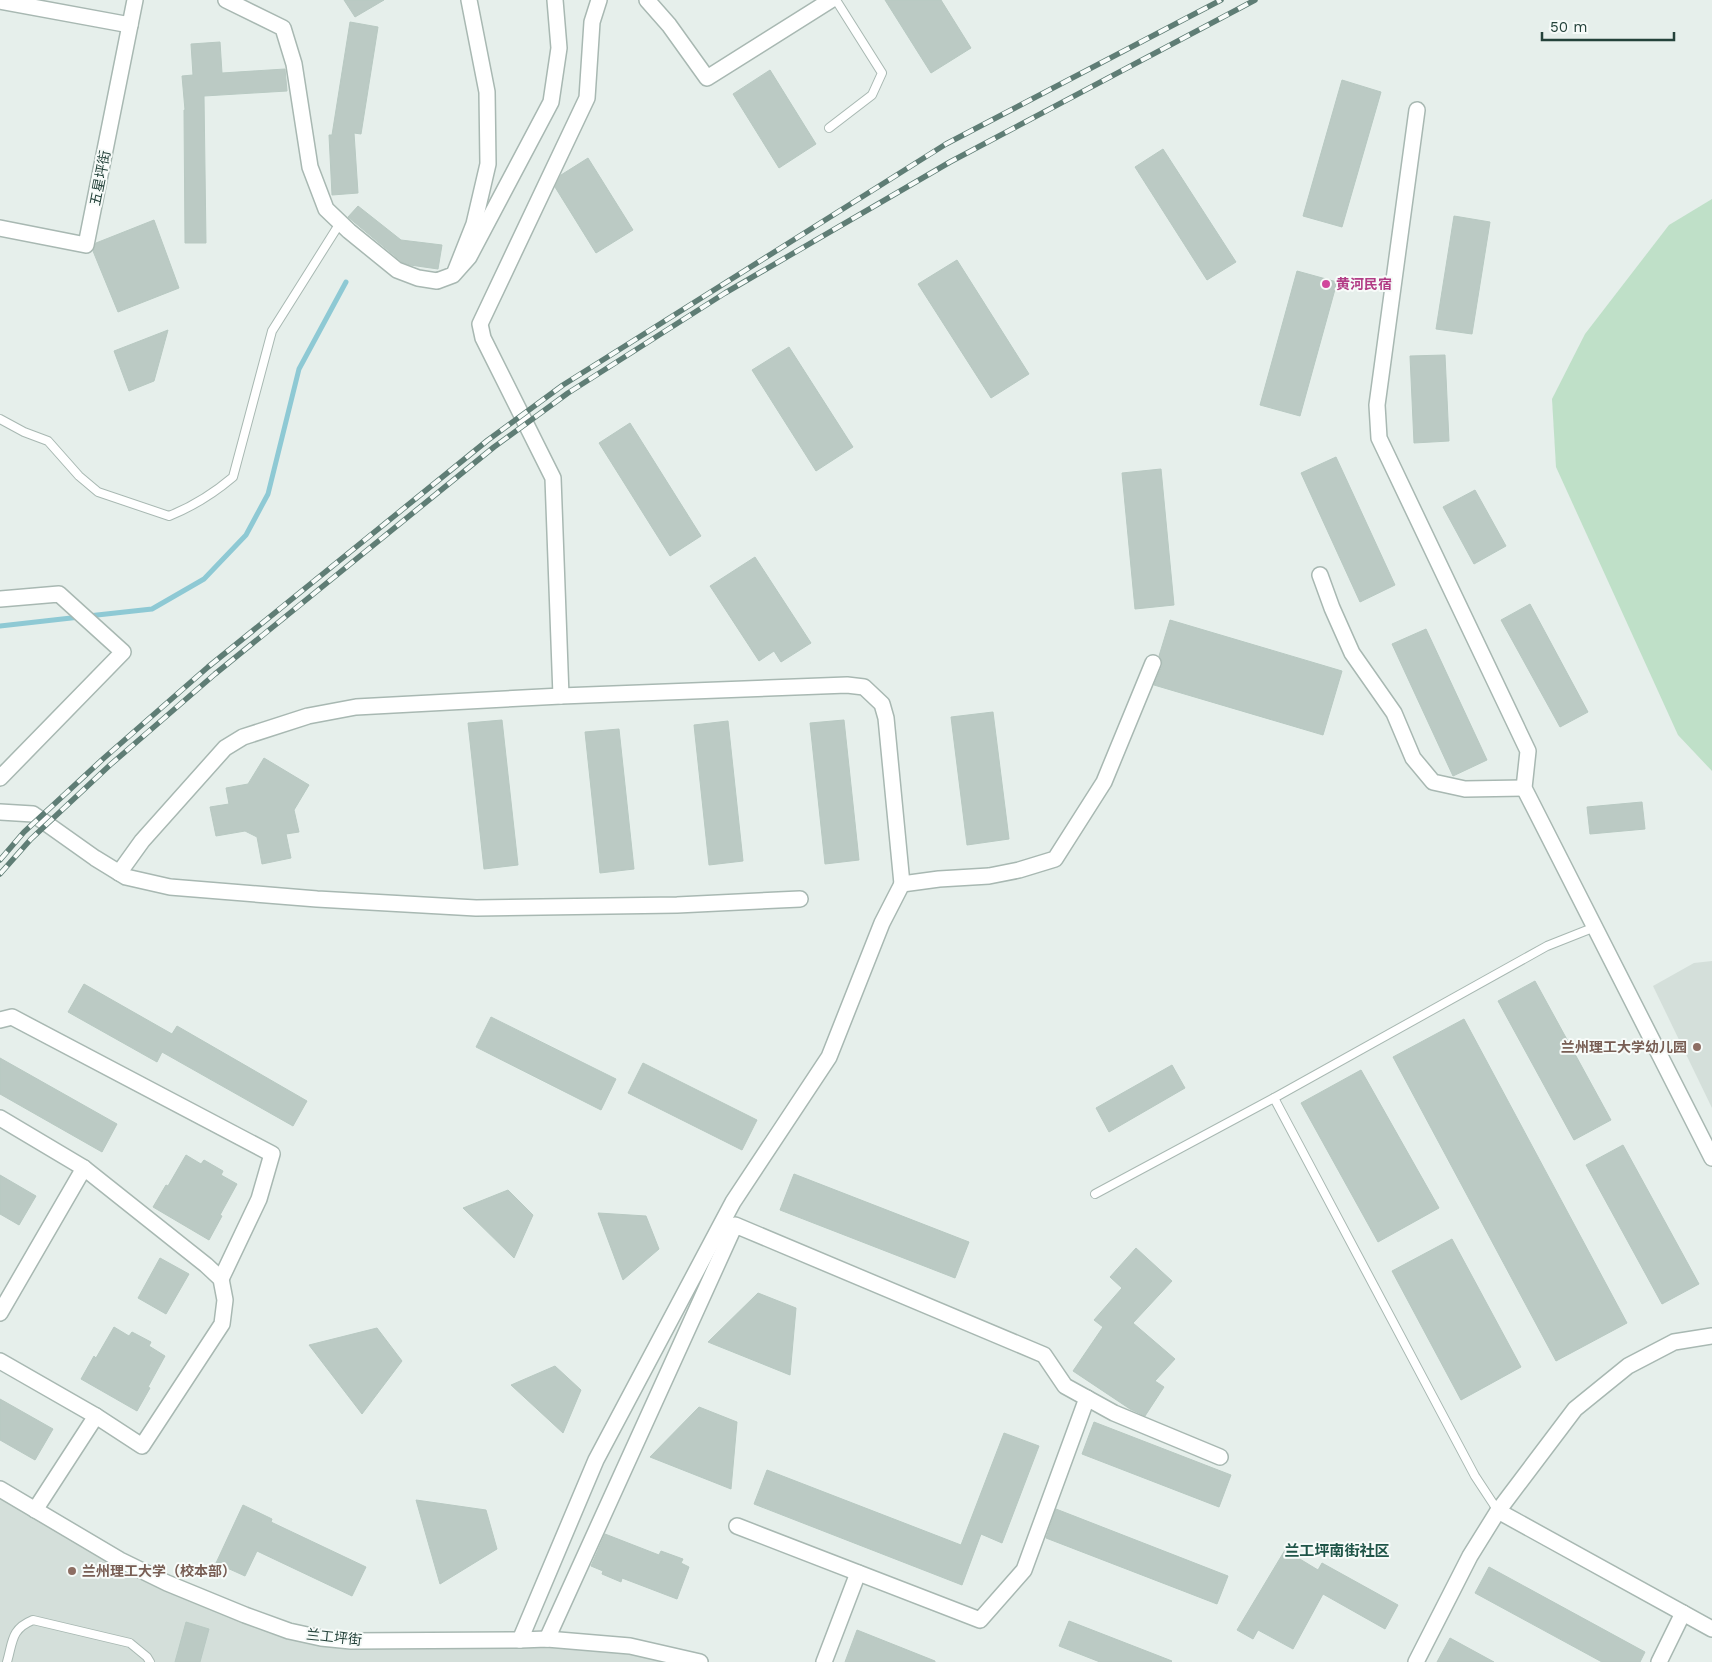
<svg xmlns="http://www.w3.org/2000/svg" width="1712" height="1662" font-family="'Work Sans','Noto Sans SC',sans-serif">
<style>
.built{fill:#d4dfda}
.green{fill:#bfe0c8}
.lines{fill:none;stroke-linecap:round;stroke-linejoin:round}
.stream{stroke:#8ec9d4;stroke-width:5}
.building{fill:#bbcac4;stroke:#b8c9c2}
.service-casing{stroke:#a8b8b2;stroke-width:10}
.minor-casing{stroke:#a8b8b2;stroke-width:18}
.tertiary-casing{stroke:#a8b8b2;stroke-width:18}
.service{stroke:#fff;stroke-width:8}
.minor{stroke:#fff;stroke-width:15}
.tertiary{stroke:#fff;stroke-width:15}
.rail-casing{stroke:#5f7d75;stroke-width:5.5}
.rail{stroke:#f7fbf9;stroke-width:4;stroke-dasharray:11;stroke-linecap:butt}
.hotel-dot{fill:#d1479c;stroke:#f7fbf9;stroke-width:2}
.education-dot{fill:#8d6e63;stroke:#f7fbf9;stroke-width:2}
.labels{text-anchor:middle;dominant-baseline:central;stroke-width:4;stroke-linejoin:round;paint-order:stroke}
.street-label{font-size:14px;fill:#24423a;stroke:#f7fbf9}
.hotel-label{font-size:14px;font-weight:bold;fill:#b23c85;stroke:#f7fbf9;text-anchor:start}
.education-label{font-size:14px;font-weight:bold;fill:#785e54;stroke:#f7fbf9;text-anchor:end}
.neighbourhood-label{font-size:15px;font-weight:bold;fill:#1f5548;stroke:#f7fbf9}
</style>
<rect width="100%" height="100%" fill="#e6efeb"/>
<g class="built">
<path d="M1712 961V1108L1653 986 1694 963Z"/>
<path d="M0 1489 120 1560 321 1638 547 1639 700 1662H0Z"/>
</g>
<path class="green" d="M1712 199V771L1678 735 1556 467 1552 399 1585 334 1669 225Z"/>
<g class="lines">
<g class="stream">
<path d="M88 616 152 609 204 579 246 535 268 494 299 369 346 282"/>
<path d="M0 626 80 617"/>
</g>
</g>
<g class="building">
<path d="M344 0H384L355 17Z"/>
<path d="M885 0H941L971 48 931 73Z"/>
<path d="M350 22 378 27 361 134 354 133 358 193 332 195 329 135H332Z"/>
<path d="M220 42 222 73 285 69 287 91 204 96 206 243H185L184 110H185L182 76 193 75 191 44Z"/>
<path d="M770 70 816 144 779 168 733 94Z"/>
<path d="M1342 80 1381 92 1342 227 1303 216Z"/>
<path d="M1163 149 1236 262 1207 280 1135 167Z"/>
<path d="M588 158 633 230 596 253 555 187 561 175Z"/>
<path d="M358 206 401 240 442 245 438 269 410 265 402 262 348 217Z"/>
<path d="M1454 216 1490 222 1472 334 1436 329Z"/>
<path d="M154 220 179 288 118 312 93 251 96 243Z"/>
<path d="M957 260 1029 374 991 398 918 284Z"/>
<path d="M1297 271 1337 282 1300 416 1260 405Z"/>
<path d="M168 330 154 381 129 391 114 351Z"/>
<path d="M789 347 853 447 816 471 752 370Z"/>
<path d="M1445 355 1449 441 1414 443 1410 356Z"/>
<path d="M630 423 701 536 670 556 599 443Z"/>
<path d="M1336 457 1395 585 1360 602 1301 473Z"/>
<path d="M1161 469 1174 605 1135 609 1122 473Z"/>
<path d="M1475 490 1506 546 1474 564 1443 507Z"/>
<path d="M755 557 811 643 781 662 774 651 759 661 710 586Z"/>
<path d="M1530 604 1588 712 1560 727 1501 620Z"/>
<path d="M1170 620 1342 671 1323 735 1154 685 1162 666V661L1159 656Z"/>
<path d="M1426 629 1487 760 1453 776 1392 644Z"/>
<path d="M993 712 1009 839 967 845 951 717Z"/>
<path d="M502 720 518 865 484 869 468 723Z"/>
<path d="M844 720 859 860 825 864 810 723Z"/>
<path d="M728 721 743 861 709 865 694 725Z"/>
<path d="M619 729 634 869 600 873 585 732Z"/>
<path d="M264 758 309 785 294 810 299 832 286 834 291 858 262 864 257 837 245 831 216 836 210 807 229 804 226 788 248 784Z"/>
<path d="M1642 802 1645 829 1590 834 1587 807Z"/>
<path d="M1535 981 1611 1120 1574 1140 1498 1001Z"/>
<path d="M84 984 172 1034 177 1026 307 1101 293 1126 162 1052 157 1062 68 1012Z"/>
<path d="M491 1017 616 1079 601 1110 476 1047Z"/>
<path d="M1464 1019 1627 1323 1556 1361 1393 1057Z"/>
<path d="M0 1058 117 1124 102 1152 0 1094Z"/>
<path d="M643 1063 757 1120 742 1150 628 1093Z"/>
<path d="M1172 1065 1185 1088 1109 1132 1096 1108Z"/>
<path d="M1361 1070 1439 1208 1378 1242 1301 1103Z"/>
<path d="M1623 1145 1699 1284 1662 1304 1586 1165Z"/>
<path d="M186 1155 201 1164 204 1160 223 1171 221 1175 237 1184 220 1215 222 1216 209 1240 153 1207 166 1185 168 1186Z"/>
<path d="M794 1174 969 1242 955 1278 780 1210Z"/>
<path d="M0 1175 36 1196 19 1225 0 1214Z"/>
<path d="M508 1190 533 1215 514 1258 463 1208Z"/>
<path d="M598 1213 646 1216 659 1249 623 1280Z"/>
<path d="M1452 1239 1521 1367 1461 1400 1392 1271Z"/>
<path d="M1136 1248 1172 1281 1133 1323 1175 1359 1155 1381 1164 1387 1145 1416 1130 1409 1073 1371 1103 1327 1094 1320 1122 1288 1110 1277Z"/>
<path d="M160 1258 189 1274 166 1314 138 1298Z"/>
<path d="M758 1293 796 1308 790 1375 708 1342Z"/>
<path d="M114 1327 129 1336 132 1332 151 1342 149 1346 165 1356 148 1387 150 1388 137 1411 81 1379 94 1356 96 1358Z"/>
<path d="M377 1328 402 1361 362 1414 309 1345Z"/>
<path d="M555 1366 581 1390 563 1433 511 1385Z"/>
<path d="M0 1399 53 1429 35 1460 0 1440Z"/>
<path d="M699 1407 737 1422 731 1489 650 1457Z"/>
<path d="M1094 1422 1231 1475 1219 1507 1082 1454Z"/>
<path d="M1004 1433 1039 1446 1002 1543 981 1534 962 1585 754 1504 767 1470 961 1545Z"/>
<path d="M416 1500 486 1510 497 1549 440 1584Z"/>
<path d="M243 1505 272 1519 271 1522 366 1567 352 1596 257 1551 245 1576 216 1563Z"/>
<path d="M1056 1509 1228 1576 1217 1604 1046 1538Z"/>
<path d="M605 1534 659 1555 661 1551 683 1559 681 1563 689 1567 677 1599 622 1578 621 1582 602 1574 603 1571 591 1566Z"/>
<path d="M1285 1550 1318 1570 1322 1563 1398 1605 1385 1629 1323 1594 1293 1649 1258 1630 1253 1639 1237 1630Z"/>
<path d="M1489 1567 1645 1652 1640 1662H1602L1475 1593Z"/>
<path d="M1069 1621 1172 1661 1171 1662H1100L1059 1646Z"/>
<path d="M186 1622 209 1629 200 1662H175Z"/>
<path d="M857 1630 935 1661V1662H845Z"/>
<path d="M1450 1638 1494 1662H1437Z"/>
</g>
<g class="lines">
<g class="service-casing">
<g id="service">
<path d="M829 128 872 95 882 73 836 0"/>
<path d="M0 419 24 432 48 441 79 476 98 492 169 516C194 506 213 494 233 477L272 331 340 223"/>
<path d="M1274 1098 1475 1476 1498 1511"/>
<path d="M1095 1194 1274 1098 1547 946 1595 927"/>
<path d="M7 1662C13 1641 11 1629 33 1620L130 1643 147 1657 150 1662"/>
</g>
</g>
<g class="minor-casing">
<g id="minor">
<path d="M647 0 669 25 707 78 831 0"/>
<path d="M0 1 130 25"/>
<path d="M1417 110 1377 405 1379 438 1528 751 1524 788 1712 1158"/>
<path d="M0 228 86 245 135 0"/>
<path d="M455 272 474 224 488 164 487 92 469 0"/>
<path d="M1320 575 1332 608 1352 653 1394 713 1413 758 1433 782 1465 789 1524 788"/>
<path d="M0 599 59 594 123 652 0 778"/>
<path d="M561 696 553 478 483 338 480 324 587 98 592 22 599 0"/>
<path d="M0 812 33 814 95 858 126 877 170 887 317 899 476 908 677 905 800 899"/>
<path d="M119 873 142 841 225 748 243 737 308 716 356 707 561 696 847 685 864 687 882 704 886 718 902 884"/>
<path d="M0 1020 12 1017 272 1154 259 1199 221 1279"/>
<path d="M0 1118 84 1168 206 1265 221 1279 225 1300 222 1324 142 1446 96 1416"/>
<path d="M0 1313 84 1168"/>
<path d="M0 1361 96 1416 35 1510"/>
<path d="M0 1489 120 1560 167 1583 245 1615 289 1631 321 1638 351 1641 520 1640 547 1639 630 1646 700 1662"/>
<path d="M1498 1511 1575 1409 1628 1366 1674 1342 1712 1336"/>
<path d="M737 1526 980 1620 1024 1570 1087 1398"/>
<path d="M547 1639 735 1225 1044 1355 1065 1386 1114 1413 1220 1457"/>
<path d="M520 1640 596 1460 733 1202 829 1057 882 923 902 884 939 879 989 876 1019 870 1055 859 1104 782 1153 663"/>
<path d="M824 1662 858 1573"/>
<path d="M1416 1662 1470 1556 1498 1511 1712 1629"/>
<path d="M1659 1662 1683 1613"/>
</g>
</g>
<g class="tertiary-casing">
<path id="tertiary" d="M226 0 283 28 294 64 310 167 326 209 349 231 397 270 418 278 437 281 453 275 469 257 551 102 559 48 555 0"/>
</g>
<use href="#service" class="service"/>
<use href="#minor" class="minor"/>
<use href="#tertiary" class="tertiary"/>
<g class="rail-casing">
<g id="rail">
<path d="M0 860 24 832 104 758 208 667 488 440 563 385 946 144 1221 0"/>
<path d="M0 874 31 839 110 765 215 674 494 447 568 393 725 293 950 162 1255 0"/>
</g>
</g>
<use href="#rail" class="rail"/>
</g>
<circle class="hotel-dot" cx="1326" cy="284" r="5"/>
<g class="education-dot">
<circle cx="1697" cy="1047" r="5"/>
<circle cx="72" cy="1571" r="5"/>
</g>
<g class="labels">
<g class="street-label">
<text transform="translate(100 178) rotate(-79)">五星坪街</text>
<text transform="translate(334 1637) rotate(6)">兰工坪街</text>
</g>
<g class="hotel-label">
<text x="1336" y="284">黄河民宿</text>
</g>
<g class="education-label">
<text x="1687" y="1047">兰州理工大学幼儿园</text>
<text x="82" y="1571" text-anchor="start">兰州理工大学（校本部）</text>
</g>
<g class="neighbourhood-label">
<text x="1337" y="1551">兰工坪南街社区</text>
</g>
</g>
<path d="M1542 32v8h132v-8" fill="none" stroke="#24423a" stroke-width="2.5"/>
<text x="1550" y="32" font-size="15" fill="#24423a" stroke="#f7fbf9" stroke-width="4" paint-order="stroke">50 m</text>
</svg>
